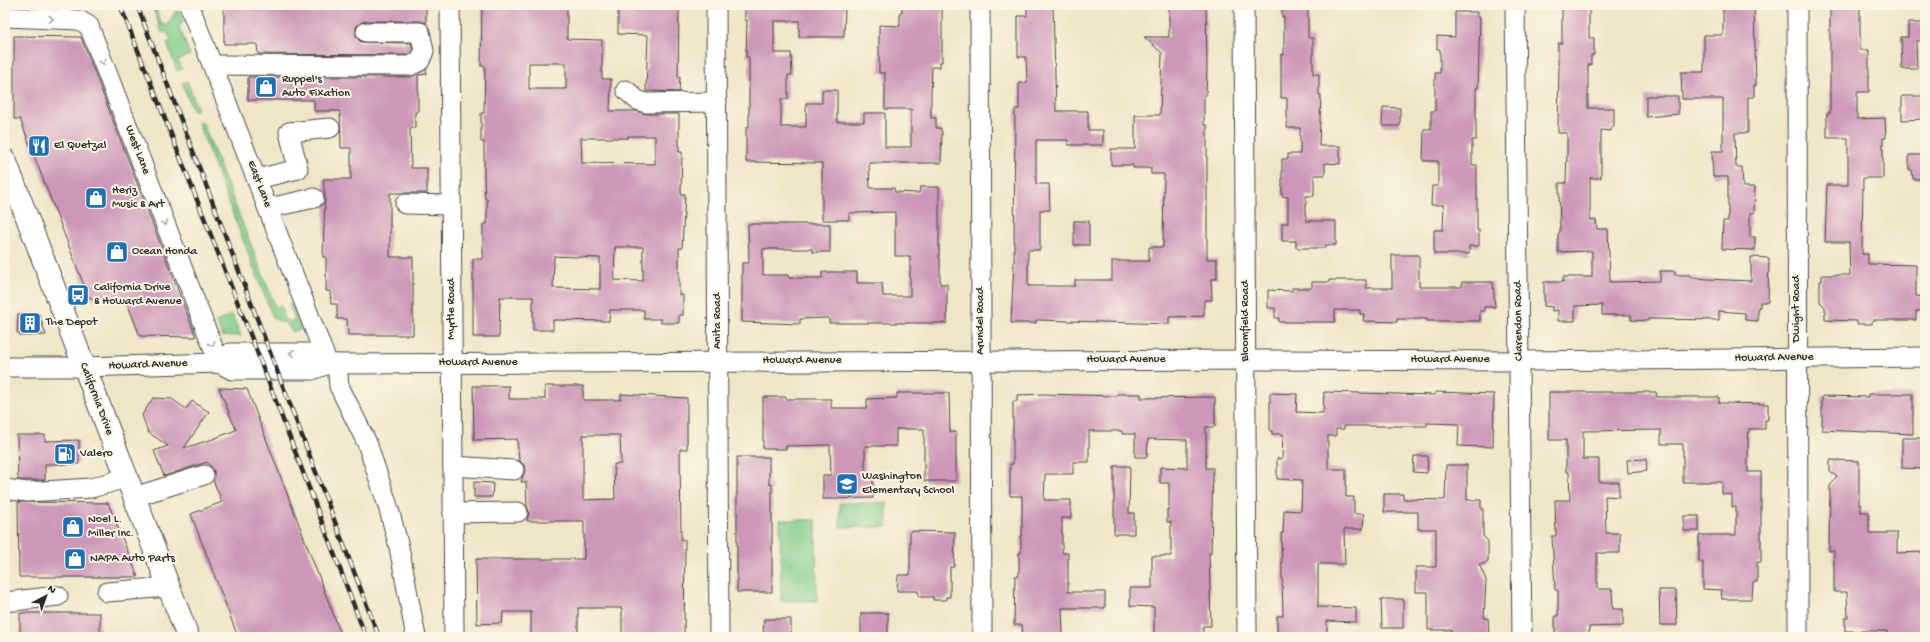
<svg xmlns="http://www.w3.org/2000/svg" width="1930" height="642" font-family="'Gochi Hand',sans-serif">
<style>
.green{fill:#7ecb89;stroke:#547b5a}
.building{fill:#cc97b8;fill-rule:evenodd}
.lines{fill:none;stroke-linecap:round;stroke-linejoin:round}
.minor-casing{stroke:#484743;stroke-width:21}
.major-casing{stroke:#484743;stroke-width:24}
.minor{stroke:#fff;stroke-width:19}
.major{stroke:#fff;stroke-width:22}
.rail-casing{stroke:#2b2b2b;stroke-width:4.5}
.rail{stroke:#fcf5e5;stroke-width:3;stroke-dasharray:9;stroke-linecap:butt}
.oneway{stroke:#a0a0a0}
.labels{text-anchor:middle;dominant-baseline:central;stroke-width:4;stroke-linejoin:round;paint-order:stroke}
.poi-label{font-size:12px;fill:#2b2b2b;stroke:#fcf5e5;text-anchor:start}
.street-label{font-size:12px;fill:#2b2b2b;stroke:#fcf5e5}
</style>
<rect width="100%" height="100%" fill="#fcf5e5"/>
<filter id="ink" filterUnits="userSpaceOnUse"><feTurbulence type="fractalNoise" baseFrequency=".025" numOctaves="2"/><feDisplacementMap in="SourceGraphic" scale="8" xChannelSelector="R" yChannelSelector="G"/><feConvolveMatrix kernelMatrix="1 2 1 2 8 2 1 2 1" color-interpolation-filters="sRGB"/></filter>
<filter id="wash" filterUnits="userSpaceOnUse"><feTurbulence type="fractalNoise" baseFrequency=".012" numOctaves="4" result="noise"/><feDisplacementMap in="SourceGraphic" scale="16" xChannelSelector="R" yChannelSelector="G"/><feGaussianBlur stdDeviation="0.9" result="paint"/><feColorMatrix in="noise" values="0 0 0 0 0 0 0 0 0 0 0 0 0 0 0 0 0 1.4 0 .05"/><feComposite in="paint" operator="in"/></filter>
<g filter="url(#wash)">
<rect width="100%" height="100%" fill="#efe6c8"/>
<g class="green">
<path d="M152 5H154L161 23 168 26 174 13 176 11 181 13 184 22 179 26 190 55 178 60 182 69 177 71 167 43 171 41 167 31 162 33Z"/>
<path d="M187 81 198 109 193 111 182 83Z"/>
<path d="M202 121 276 308 281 306 284 313 282 317 290 322 295 319 289 304 293 303 303 329 292 332 287 324 273 318 198 123Z"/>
<path d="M232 314 241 336H222L216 322Z"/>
<rect x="840" y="503" width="47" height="24"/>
<path d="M780 520H816L817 601H781Z"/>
</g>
<g id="blocks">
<g class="building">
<path d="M224 5H426V23L420 21H366L360 23 356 27V37L361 42 411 43 413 50 407 55 258 54 257 44H224Z"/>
<path d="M482 5H567V39L602 40V79H611L610 111H636L646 114H679V152H682L681 194H685L682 248H679V295H683V315H679V323H661V319H644V310H610L609 321 553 320V330H533V297H500L499 337H473V259H483V224H487V199H485L484 179V142H481V113H484L485 66H481ZM529 63H566V89H529ZM628 136H655V164L582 163 581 138H628ZM615 247H643V281L614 280ZM554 256 600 258V289L553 288Z"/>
<path d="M618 5 671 6V10H679L678 77H680L679 92 646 91 648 35 618 34Z"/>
<path d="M745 5H845L844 37H799V21H774V53H791L792 75H788V99H781V127H806V103H822V90H837V122H864V113H885V147H911V109H885V73H879V25L900 26V12H902V5H942V62H940V67H932L931 93V118H936V128H941V132H942L941 163H869L870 188H894L895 192 919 193 920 187H939V259H940V284H947V323H829V318L800 319V324L742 322V263H749L748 224H830V252H812V249H763V275H788L789 278H822V272H857V283H882L883 296H910V256H895V212L849 213V220H822V163L746 162V127H749V57H746L747 20H745Z"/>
<path d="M1027 5H1053L1056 111H1088V130H1103V145H1068V140H1036V184H1049L1050 210H1040V250H1028V286H1075V280H1112V261H1149V247H1163L1164 174H1151V168H1133V165H1111V149H1135V115H1160L1162 53 1144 37H1169V5H1206L1207 69 1206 95H1204V125H1207V259H1217V279H1211L1212 300H1204V316L1169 317V324L1036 320V323H1011L1014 260 1015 109H1019V83H1027L1026 57H1018V16H1027Z"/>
<path d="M1282 5H1308V38H1313V74H1319V95H1321L1319 146H1340V164L1325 163V175H1314V196H1306V221H1336V245H1325V248H1296V241H1282V223H1288V197L1282 196V159H1288V154H1300V128H1287V98H1281V54L1284 55V17H1282Z"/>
<path d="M1562 5H1589V38H1594V55H1591V65H1588V108H1614V127H1611V131L1601 130V178H1590V220H1596L1597 229H1608L1610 282 1660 281V271H1675V275H1691V277L1707 279 1751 281V257L1769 258 1768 302H1760V307H1758V321L1745 320V313L1719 311V320L1648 319V321L1631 320V315H1602V305L1575 306V321H1558V310L1552 311V307L1544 306V282H1563V277H1592V251L1558 252V235L1560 231 1559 183H1566L1567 153V133H1558L1559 65H1558V43H1562Z"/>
<path d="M1723 5 1754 6 1756 86 1754 85V97H1748V133H1735L1736 167H1742L1743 187H1755L1754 213H1750V237H1755V250L1722 249 1723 221H1728V177H1713L1712 151H1723V99H1682L1681 72H1704V35H1723Z"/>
<path d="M1830 5H1860V50H1869V92H1857V119L1885 118 1886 138H1883V178H1863L1862 254H1868V264L1916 265V296L1925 297V311H1916V320H1872V324H1857V321L1825 320V307L1820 302V281H1822V275H1850L1849 242H1825L1827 185H1848V138H1827V113H1830Z"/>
<path d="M1455 12H1477V17H1480L1478 88H1476V140H1472V165H1477V230H1479V246H1469V254H1434V230H1443L1444 205H1431L1432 186H1438V161H1423L1424 129H1431V111H1435V73H1440V49H1437V36L1455 37Z"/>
<path d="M1908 23H1923V41H1916L1917 69H1902L1901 37H1908Z"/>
<path d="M14 36 81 37 196 337 140 336 126 300H94L88 296 20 119H14Z"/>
<path d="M426 69 427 74 418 75V112H415V128H410L411 168H427V193H390V257H413V335H348L347 319H337V304H331L330 291H326V257H323L325 196 323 179H351V148H341L340 112 339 111H314V100H248V77H410Z"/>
<path d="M1646 96H1678V114L1646 117Z"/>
<path d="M1902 96H1925V119L1902 120Z"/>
<path d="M1383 107 1400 108V126H1382Z"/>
<path d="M1909 155H1925V179H1913L1912 170H1909Z"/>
<rect x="1074" y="221" width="15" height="24"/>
<path d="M1392 255H1419V287H1462V282H1493L1495 307H1484V311H1480V321H1427V319H1397V322L1363 321 1364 314H1360V310H1335V322H1279V318H1275V308H1268V290L1292 291V288H1312V282H1329V280H1366V288H1392Z"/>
<path d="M18 314H39L46 335 21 336 17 332Z"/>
<path d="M473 386H509V399H545V386H583V400H621V394L687 398V449H680L681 540H685L684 637H622V608H578V637H531V612H503L502 623 477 624 476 559H584V521H527L529 512 527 506 526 482H521L525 470 524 465 519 460 517 439 474 440ZM583 435H620L621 464H614L615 499 583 500Z"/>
<path d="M219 388 247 389 342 637H238L191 514 222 502 213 480 214 471 207 462 164 476 154 451 168 446 148 432 142 415 153 398 172 399 186 409 192 401 209 412 184 448 213 439 236 430Z"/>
<path d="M1324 392 1435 395V392L1494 394 1493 447 1458 446 1459 424 1427 423V426H1344V429H1336V436H1328V469H1346V497H1354V514H1364L1363 529H1344L1345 564H1318V607L1356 608V622L1327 621V637H1277V616H1283L1281 533H1283L1284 510 1301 511 1302 480 1277 479V458L1282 459 1283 434H1272V431H1270V393L1297 394 1296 412 1323 413Z"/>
<path d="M1549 392H1656L1657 397H1719V403L1768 404V420H1765V429H1749L1748 440V472H1761V562H1757V582H1753L1752 599H1722L1721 590 1703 589V562H1699V535H1736V507H1732V495L1722 494V482H1683V444H1661V430L1583 431V459H1599V482H1619V497L1605 496 1606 533H1620V553H1597V589H1612L1613 609H1623V626L1589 627V637H1561V633H1555V616H1558V590H1555L1552 536H1556L1555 500H1570L1569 472H1566V440H1549Z"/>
<path d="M897 393H949L950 432H956V481H924V429H896V446H865V477H873V498L823 499V475H831L830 445 786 446V449H763V397H786V399H831V408H867V399L897 398Z"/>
<path d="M1044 394 1117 396V394H1141V398L1215 397V427H1206V468H1213L1211 553H1209L1211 626H1203V637H1154V607L1130 606V588H1152V556H1171V522H1167V509H1169V483H1160V467L1187 468V440L1148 439 1147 457H1135V434H1122V431H1089V462H1073V474H1045L1044 500H1071V518H1062V553H1068V592H1105V608H1062L1063 637H1023L1022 625H1014L1015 576H1019V553H1021V536H1022V496H1010V464H1013V401H1017V395Z"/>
<path d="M1868 394H1913V434L1822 430V396L1868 397Z"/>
<path d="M17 435H45V441L79 440V464H45V480H18Z"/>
<path d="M1902 438H1925V469L1902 468Z"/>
<path d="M1414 456H1428L1427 473 1413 472Z"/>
<path d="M737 457H769V484H772V592H737Z"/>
<path d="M1646 459 1647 471 1628 473 1627 460Z"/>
<path d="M1830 460 1859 461V505H1861V512H1869V533H1897V553L1925 552V637H1887V631H1845V618H1848L1847 592H1834V551H1829L1830 486 1837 477 1830 472Z"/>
<path d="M1446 465H1467V500H1481V508H1483V536L1488 541V561L1483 564H1479L1486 580 1484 618H1488L1489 637H1451V630H1428V592H1416V567H1436V529H1418V512H1384V494H1403V499L1445 500Z"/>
<path d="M1114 466H1130L1129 513H1134V534H1114Z"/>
<path d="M474 482 493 483 492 497H474Z"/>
<path d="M18 502 108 503 138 577H19Z"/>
<rect x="1684" y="516" width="15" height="15"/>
<path d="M910 531 955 532 954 567H950V597H946V600H933V597H919L918 591H897L898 575H910Z"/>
<path d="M1659 590H1676L1677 625H1660Z"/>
<path d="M1381 599H1403V628H1382Z"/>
<rect x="20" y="613" width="80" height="24"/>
<rect x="861" y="613" width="27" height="24"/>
<path d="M764 619H791V637H763Z"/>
</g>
</g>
</g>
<g filter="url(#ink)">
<use href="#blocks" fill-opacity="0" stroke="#484743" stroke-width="1"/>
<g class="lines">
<g class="minor-casing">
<g id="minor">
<path d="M189 5 328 364"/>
<path d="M450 5 454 637"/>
<path d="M716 5 719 637"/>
<path d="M980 5 982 637"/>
<path d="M1244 5 1247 637"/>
<path d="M1515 5 1522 637"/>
<path d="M1797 5 1798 637"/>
<path d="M5 17 79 20 89 26 219 363"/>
<path d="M213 65 410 66 420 61 424 51 420 32H366"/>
<path d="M626 90 637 100 646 103 717 102"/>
<path d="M257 179 298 169 289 132 330 128"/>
<path d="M405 204 451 205"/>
<path d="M269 208 314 198"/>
<path d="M219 363 230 353H311L328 364"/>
<path d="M337 364 339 386 367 443 388 506 399 547 416 637"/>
<path d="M5 367H83L219 363 232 370H312L328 364 1261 360 1519 361 1925 357"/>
<path d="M453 466 514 470"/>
<path d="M5 489 27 492 91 488 126 478"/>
<path d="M134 497 204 475"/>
<path d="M453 513 518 512"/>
<path d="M107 592 168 587"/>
<path d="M5 602 58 596"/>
</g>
</g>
<g class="major-casing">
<path id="major" d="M5 160 188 637"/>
</g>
<use href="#minor" class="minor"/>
<use href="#major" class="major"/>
<g class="rail-casing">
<g id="rail">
<path d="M120 5 252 339 366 637"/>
<path d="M137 5 379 637"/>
</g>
</g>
<use href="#rail" class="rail"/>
</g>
<defs><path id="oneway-chevron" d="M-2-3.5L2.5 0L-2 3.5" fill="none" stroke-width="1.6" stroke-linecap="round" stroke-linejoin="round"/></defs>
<g class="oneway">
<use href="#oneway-chevron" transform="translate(51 19) rotate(2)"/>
<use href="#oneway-chevron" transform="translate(103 62) rotate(69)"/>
<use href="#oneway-chevron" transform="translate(165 223) rotate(69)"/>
<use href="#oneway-chevron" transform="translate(212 344) rotate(70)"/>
<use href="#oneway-chevron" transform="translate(292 353) rotate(-179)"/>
</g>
</g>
<defs>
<g id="shop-square" transform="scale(1.15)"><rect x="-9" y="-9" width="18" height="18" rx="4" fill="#1f6fb2" stroke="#fcf5e5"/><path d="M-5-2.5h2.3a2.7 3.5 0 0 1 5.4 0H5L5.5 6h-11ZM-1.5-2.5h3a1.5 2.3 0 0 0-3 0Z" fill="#fff"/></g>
<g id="restaurant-square" transform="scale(1.15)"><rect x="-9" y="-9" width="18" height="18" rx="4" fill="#1f6fb2" stroke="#fcf5e5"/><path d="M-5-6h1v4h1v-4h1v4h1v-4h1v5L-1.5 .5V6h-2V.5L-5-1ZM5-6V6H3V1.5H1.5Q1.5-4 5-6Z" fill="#fff"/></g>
<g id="bus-square" transform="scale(1.15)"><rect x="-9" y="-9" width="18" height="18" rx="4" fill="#1f6fb2" stroke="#fcf5e5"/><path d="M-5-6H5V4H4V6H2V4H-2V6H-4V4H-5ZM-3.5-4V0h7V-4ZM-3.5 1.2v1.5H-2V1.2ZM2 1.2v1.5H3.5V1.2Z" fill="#fff"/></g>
<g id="building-square" transform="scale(1.15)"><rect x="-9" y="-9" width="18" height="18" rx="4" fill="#1f6fb2" stroke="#fcf5e5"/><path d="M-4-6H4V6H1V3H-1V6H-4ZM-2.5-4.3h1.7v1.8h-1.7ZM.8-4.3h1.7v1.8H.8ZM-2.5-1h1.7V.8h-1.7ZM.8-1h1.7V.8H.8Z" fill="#fff"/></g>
<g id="fuel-square" transform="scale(1.15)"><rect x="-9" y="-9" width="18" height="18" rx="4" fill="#1f6fb2" stroke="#fcf5e5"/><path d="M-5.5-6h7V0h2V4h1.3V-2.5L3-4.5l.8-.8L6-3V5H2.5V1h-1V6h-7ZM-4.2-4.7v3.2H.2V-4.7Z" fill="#fff"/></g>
<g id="school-square" transform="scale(1.15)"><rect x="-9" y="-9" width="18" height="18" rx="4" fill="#1f6fb2" stroke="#fcf5e5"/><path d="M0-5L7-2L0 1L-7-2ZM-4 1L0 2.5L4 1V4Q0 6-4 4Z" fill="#fff"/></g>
</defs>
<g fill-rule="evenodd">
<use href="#shop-square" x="266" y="87"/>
<use href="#restaurant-square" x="39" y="146"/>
<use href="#shop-square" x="96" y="198"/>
<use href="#shop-square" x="117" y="252"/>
<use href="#bus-square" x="78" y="295"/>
<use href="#building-square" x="30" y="323"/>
<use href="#fuel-square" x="65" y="454"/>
<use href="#school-square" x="847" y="484"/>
<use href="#shop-square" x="73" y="527"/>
<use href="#shop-square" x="75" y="559"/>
</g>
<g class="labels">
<g class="poi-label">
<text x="282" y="80">Ruppel's<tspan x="282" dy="14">Auto Fixation</tspan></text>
<text x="54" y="146">El Quetzal</text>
<text x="112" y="191">Heriz<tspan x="112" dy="14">Music &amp; Art</tspan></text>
<text x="132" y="252">Ocean Honda</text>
<text x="94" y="288">California Drive<tspan x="94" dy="14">&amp; Howard Avenue</tspan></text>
<text x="46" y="323">The Depot</text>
<text x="80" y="454">Valero</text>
<text x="862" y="477">Washington<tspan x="862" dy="14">Elementary School</tspan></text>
<text x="88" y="520">Noel L.<tspan x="88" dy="14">Miller Inc.</tspan></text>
<text x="90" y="559">NAPA Auto Parts</text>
</g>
<g class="street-label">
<text transform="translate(137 150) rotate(69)">West Lane</text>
<text transform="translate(259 184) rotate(69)">East Lane</text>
<text transform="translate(452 309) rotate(-90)">Myrtle Road</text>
<text transform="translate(1797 309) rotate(-90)">Dwight Road</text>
<text transform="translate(718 321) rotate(-90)">Anita Road</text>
<text transform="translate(981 321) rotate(-90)">Arundel Road</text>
<text transform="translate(1246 321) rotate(-90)">Bloomfield Road</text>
<text transform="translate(1519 321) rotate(-91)">Clarendon Road</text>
<text transform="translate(1774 358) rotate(-1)">Howard Avenue</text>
<text x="1126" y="360">Howard Avenue</text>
<text x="1450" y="360">Howard Avenue</text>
<text x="802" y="361">Howard Avenue</text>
<text x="478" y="363">Howard Avenue</text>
<text transform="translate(148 365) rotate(-2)">Howard Avenue</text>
<text transform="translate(96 399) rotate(69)">California Drive</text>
</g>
</g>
<rect width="1930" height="642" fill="none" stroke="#fcf5e5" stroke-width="20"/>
<g transform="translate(46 596) rotate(41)" stroke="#fcf5e5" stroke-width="3" paint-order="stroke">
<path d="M0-3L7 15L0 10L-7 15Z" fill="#2b2b2b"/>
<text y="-6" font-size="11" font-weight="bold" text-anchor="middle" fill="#2b2b2b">N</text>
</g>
</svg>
